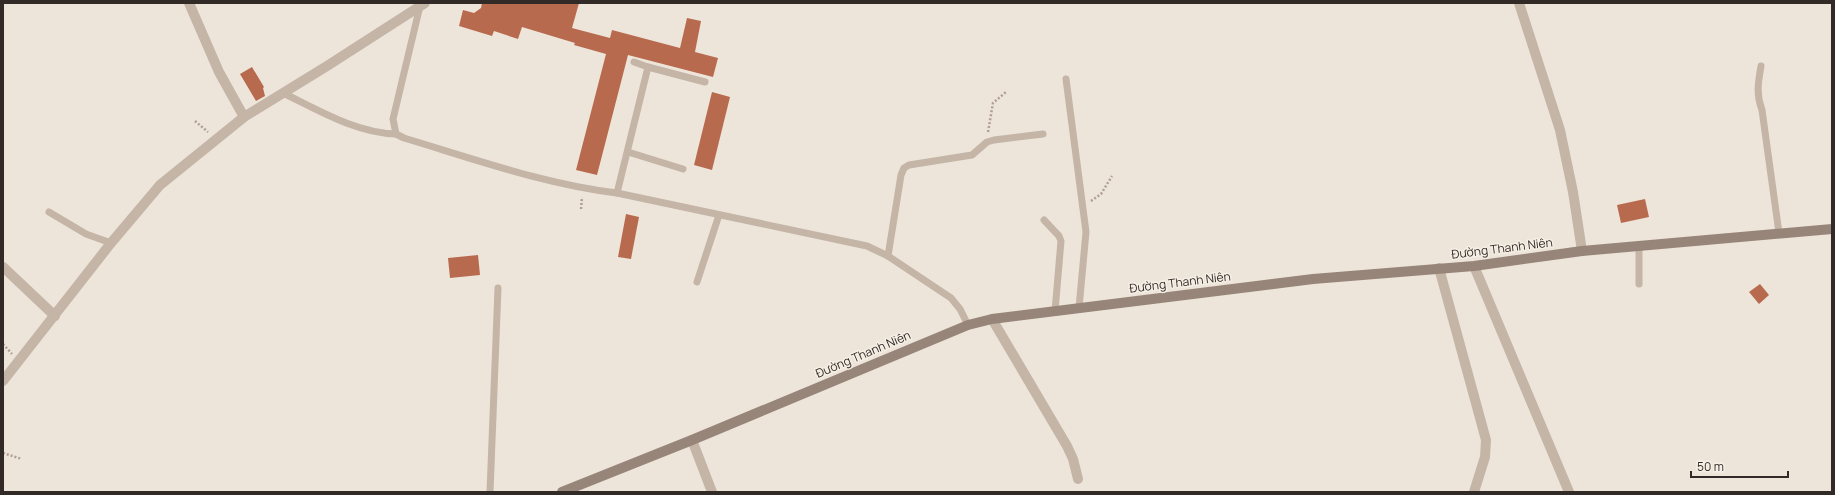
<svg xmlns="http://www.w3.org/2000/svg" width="1835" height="495" font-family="Manrope,sans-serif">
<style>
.building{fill:#b86a4e}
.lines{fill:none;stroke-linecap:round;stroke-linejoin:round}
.path{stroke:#b09f92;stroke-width:2.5;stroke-dasharray:2 2;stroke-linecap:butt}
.service{stroke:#c4b5a7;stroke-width:7}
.minor{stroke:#c4b5a7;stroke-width:10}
.secondary{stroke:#988579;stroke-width:10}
.labels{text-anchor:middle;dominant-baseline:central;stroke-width:3;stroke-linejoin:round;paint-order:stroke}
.street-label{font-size:12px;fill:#322a27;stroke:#f6efe5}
</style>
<rect width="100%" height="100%" fill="#eee5da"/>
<g class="building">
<path d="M482 3H579L572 28 610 38 612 30 680 48 687 18 701 21 695 52 718 58 713 77 628 55 597 175 576 170 606 54 574 45 575 43 522 27 518 39 494 31 492 36 459 26 463 10 474 13 481 8Z"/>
<path d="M252 67 264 87 263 88 265 96 256 101 240 74Z"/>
<path d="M712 92 730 97 712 170 694 165Z"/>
<path d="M1645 199 1649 217 1621 223 1617 205Z"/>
<path d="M626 214 639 217 631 259 618 257Z"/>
<path d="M478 255 480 275 450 278 448 258Z"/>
<path d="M1760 284 1769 295 1759 304 1749 292Z"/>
</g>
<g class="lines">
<g class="path">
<path d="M195 121 208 132"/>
<path d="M988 132 993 103 1006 92"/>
<path d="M1091 201 1101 194 1112 176"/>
<path d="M581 209 582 197"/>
<path d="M3 344 12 354"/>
<path d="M3 453 22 459"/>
</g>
<g class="service">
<path d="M420 6 393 119 396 134 404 138C474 159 544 184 617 193L867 246 888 256 951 298 960 309 968 325"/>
<path d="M1761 66C1758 83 1756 94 1762 110L1779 233"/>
<path d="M648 67 705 82"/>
<path d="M1066 79 1086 232 1079 308"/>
<path d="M283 93C318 110 356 133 396 134"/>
<path d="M628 152 683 169"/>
<path d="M617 193 648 67 634 62"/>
<path d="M49 212 86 234 111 243"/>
<path d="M1044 220 1059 236 1061 241 1055 311"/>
<path d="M1639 246V284"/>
<path d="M888 256 901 175 904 168 909 165 972 155 987 142 994 140 1043 134"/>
<path d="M697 282 719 215"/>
<path d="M490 492 498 288"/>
</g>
<g class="minor">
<path d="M189 3 219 72 244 117"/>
<path d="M1519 3 1560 130 1573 192 1582 251"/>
<path d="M1474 266 1569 492"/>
<path d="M3 267 55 316"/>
<path d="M1439 268 1486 440 1485 457 1474 492"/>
<path d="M992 319 1067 446 1073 459 1078 479"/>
<path d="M3 381 111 243 160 185 244 117 327 66 425 3"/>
<path d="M692 440 712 492"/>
</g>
<path class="secondary" d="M562 492 692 440 968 325 992 319 1313 279 1474 266 1582 251 1832 229"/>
</g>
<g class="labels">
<g class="street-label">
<text transform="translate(1502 248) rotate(-7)">Đường Thanh Niên</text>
<text transform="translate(1180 282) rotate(-7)">Đường Thanh Niên</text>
<text transform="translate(863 354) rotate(-23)">Đường Thanh Niên</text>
</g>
</g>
<rect width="1835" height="495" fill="none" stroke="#322a27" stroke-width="8"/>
<path d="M1691 471v6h97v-6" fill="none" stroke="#322a27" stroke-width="2"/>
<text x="1697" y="471" font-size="12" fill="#322a27" stroke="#f6efe5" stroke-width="3" paint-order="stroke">50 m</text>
</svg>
